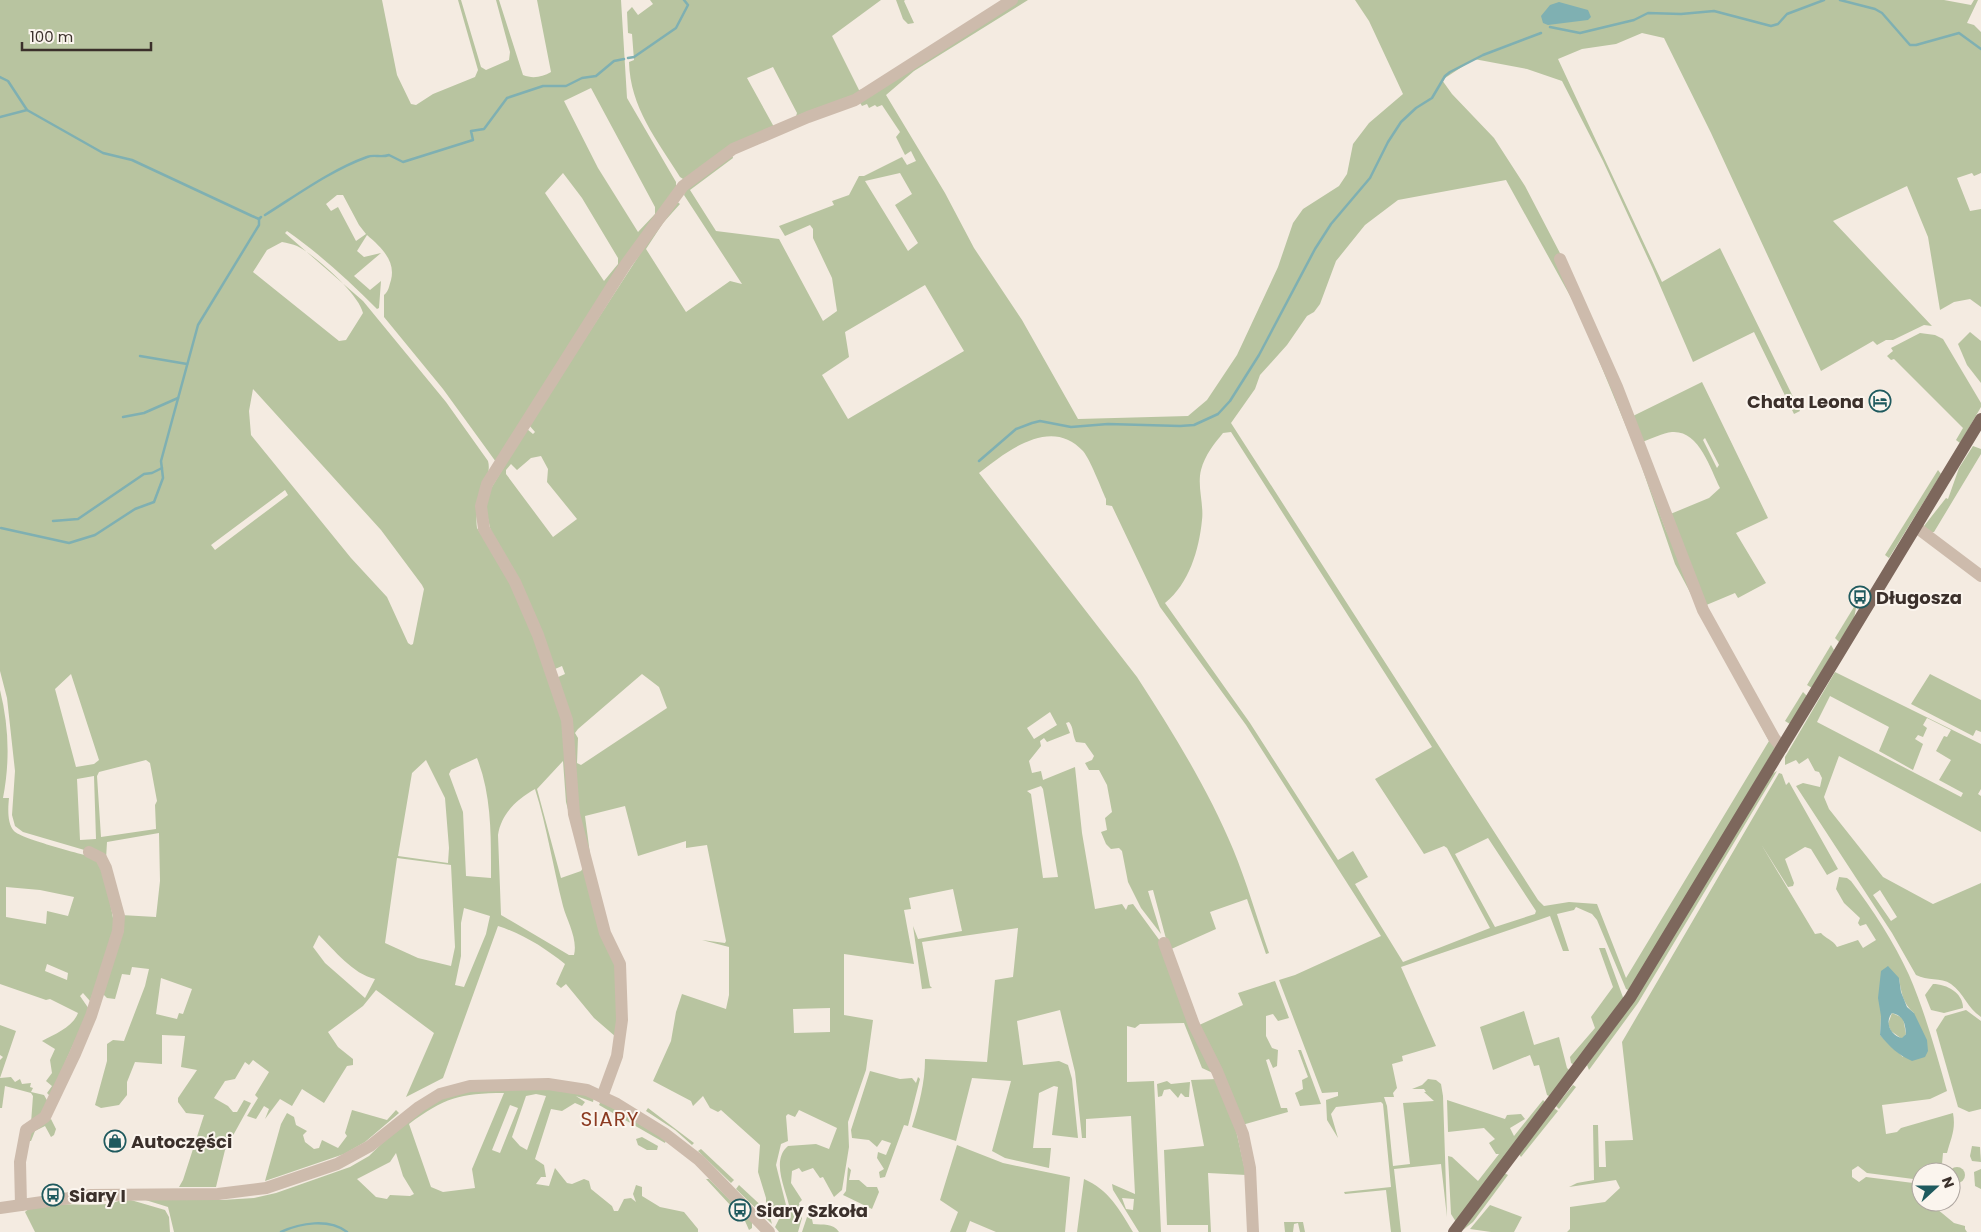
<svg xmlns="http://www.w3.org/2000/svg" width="1981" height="1232" font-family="Poppins,sans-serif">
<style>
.green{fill:#b8c4a0;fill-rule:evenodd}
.water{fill:#7fb0b2;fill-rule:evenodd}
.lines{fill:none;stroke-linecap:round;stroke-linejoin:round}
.stream{stroke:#7fb0b2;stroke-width:2.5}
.minor{stroke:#cdbbac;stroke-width:12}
.major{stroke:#7d675c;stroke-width:12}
.labels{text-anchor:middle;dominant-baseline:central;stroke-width:4;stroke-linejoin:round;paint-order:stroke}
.poi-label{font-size:18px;font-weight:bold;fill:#3b302b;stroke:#fbf5ee;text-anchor:start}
.quarter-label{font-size:20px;letter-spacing:1px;fill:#8c3b22;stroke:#fbf5ee}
</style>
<rect width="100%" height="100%" fill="#f4ebe1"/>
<g class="green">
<path d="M0 0H382L397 75 411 104 416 105 433 94 475 77 478 70 458 0H461L481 67 486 70 509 60 510 52 496 0H499L523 75C533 79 542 77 551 72L537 0H621L627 98 676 182V187L496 462 443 389 384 317V295C389 291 389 286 391 280 396 261 381 247 367 235L357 251 364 257 381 253 354 276 370 290 381 281 379 308 377 309C349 281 320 254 287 231L285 233 363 301 446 402 488 461C493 479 473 504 477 528L512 581 565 721 568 762 617 973 616 1037 594 1018 566 984 561 988 556 984 565 964C545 948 523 934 498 926L443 1078 406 1097 434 1033 376 990 363 1006 328 1032 338 1047 353 1059V1065L347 1066 324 1103 302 1089 292 1106 280 1099 265 1119 269 1109 264 1106 256 1119 247 1116 258 1098 255 1095 269 1072 253 1060 249 1065 245 1062 235 1079 225 1081 214 1098 228 1106 233 1112H237L244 1100 251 1103 225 1150 216 1187H179L183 1180 204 1115 186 1113 178 1102V1098L197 1070 181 1067 185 1036 162 1035V1064L135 1062 127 1082V1095L119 1105 101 1108 95 1105 107 1061V1044L113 1040 124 1041 145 986 149 969 132 967 130 975 122 974 115 999 107 998 101 992 121 915 156 917 160 881 159 833 107 842 106 859 98 854 23 832 15 826 12 815 15 771 7 698 0 671ZM591 88 655 207V214L638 232 598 168 564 101ZM563 173 582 198 618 258V264L604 281 545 193ZM337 195H343L359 225 366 234 356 241 338 207 331 211 326 204ZM282 242C287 243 293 244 297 246 315 255 359 294 363 313L346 340 339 341 253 272 267 250ZM253 389 381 530 422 585 424 589 413 644 411 645 408 643 387 597 351 558 251 435 249 411ZM285 490 288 495 215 550 211 545ZM71 674 99 760 94 764 76 767 55 689ZM477 758C492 796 491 838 491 878L466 876 463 812 449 774 451 770ZM146 760 150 763 157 801 155 805 156 829 101 837 97 776 99 772ZM426 760 445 798 449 848 448 863 398 856 412 773ZM563 761 566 802 583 868 581 871 561 878 537 789ZM94 776 96 839 80 840 77 779ZM535 789C547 827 553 867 563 906 567 921 578 939 574 955H569L501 915 498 835C501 814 517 799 535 789ZM397 858 451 865 455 947 451 966 418 958 385 943ZM464 908 490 916 486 934 464 987 455 985 461 956V923ZM319 935C334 950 353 974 375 979L365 998 325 963 313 947ZM161 978 192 989 183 1014 179 1013 177 1019 156 1014Z"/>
<path d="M650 0H881L832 36 859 90 872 88 796 116 797 113 773 67 747 78 774 127 686 181 680 177C657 140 630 107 629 62L634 60 632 34 628 33 627 12 632 7 638 15 653 4Z"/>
<path d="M896 0H905L904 1 914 23 908 24 903 19Z"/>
<path d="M1018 0H1028L914 71 886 95 945 193 974 248 1022 320 1078 419 1188 416 1207 400 1237 355 1278 267 1293 223 1303 209 1339 186 1347 174 1353 144 1369 123 1403 94 1369 21 1355 0H1944L1971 5 1974 0H1978L1967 23 1974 25 1981 32V173L1974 176 1972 173 1957 178 1970 211 1981 209V307L1970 299 1954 302 1940 310 1928 237 1907 186 1833 221 1932 326 1924 325 1893 340H1886L1877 345 1873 341 1821 371 1711 133 1664 38 1642 33 1616 44 1582 49 1558 59 1662 282 1720 248 1800 411 1794 414 1754 332 1693 362 1652 267 1603 161 1562 81 1527 69 1474 59 1442 80 1452 94 1494 138 1525 186 1562 257 1666 530 1776 746 1630 991 1626 989 1597 920 1592 914 1576 907 1574 910 1557 914 1569 951H1563L1550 916 1401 967 1436 1046 1402 1056 1403 1061 1392 1064 1397 1088 1393 1093 1394 1097H1384L1387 1106 1393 1166 1410 1164 1403 1103 1434 1101 1424 1092H1426L1424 1089H1412L1422 1085 1428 1079 1436 1080 1441 1084 1443 1096 1447 1217 1441 1164 1394 1169 1401 1232H1391L1386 1190 1345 1194 1344 1192 1391 1187 1383 1104 1381 1102 1336 1107 1331 1114 1338 1138 1327 1120 1326 1100 1338 1096V1092L1322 1093 1279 980 1295 975 1381 936 1246 725 1160 607 1112 506 1106 505V499C1101 488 1090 459 1083 451 1051 416 1007 451 979 473L1137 677C1172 731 1208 789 1233 849 1247 883 1257 918 1269 953L1266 954 1247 899 1210 912 1216 929 1169 950 1153 890 1148 891 1161 934 1141 908 1128 882 1122 851 1119 848 1111 849 1106 844 1101 832 1107 830 1105 818 1112 812 1107 785 1099 770H1089L1085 763 1092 760 1094 756 1085 743 1076 742C1072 734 1074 728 1069 722L1066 723 1070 733 1047 742 1044 738 1040 741 1041 746 1029 761 1032 773 1041 771 1043 780 1075 767 1082 833 1095 909 1122 904 1126 910 1128 905 1133 904 1160 941 1215 1074 1202 1068 1184 1023 1140 1024 1135 1028 1127 1026V1082L1154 1081 1161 1232H1139L1113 1190 1112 1184 1135 1194 1131 1116 1086 1119V1138H1082L1075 1072 1060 1010 1017 1021 1023 1065 1059 1061 1068 1065 1072 1079 1078 1138 1052 1135 1058 1087 1054 1086 1039 1093 1033 1148H1051L1049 1168 1005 1158 992 1151 1011 1081 972 1078 956 1141 912 1127C919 1105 925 1083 925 1059L987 1062 995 980 1013 977 1018 928 922 942 930 986 932 988 922 989 913 926 918 939 962 931 953 889 909 898 911 909 904 910 914 964 844 954V1015L873 1020 866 1070 848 1122 849 1147 842 1190 834 1197 823 1177 820 1178 813 1168 802 1172 799 1168 792 1171 791 1183 802 1200 799 1203 802 1218 798 1232H779L775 1227 781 1215 790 1210C787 1191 770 1161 788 1146L816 1144 829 1149 837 1128 799 1110 795 1117 788 1114 786 1116 788 1141 781 1144 776 1165 786 1205 781 1211H771L766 1206V1198L758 1172 760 1145 721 1110 718 1112 710 1108 703 1096 693 1106 691 1101 653 1081 671 1041 676 1012 682 994 726 1009 729 995V947L702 940 725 943 726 941 707 845 686 848V841L638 856 625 806 585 816 590 854 586 855 556 678 565 674 562 666 555 669 492 537 484 500 527 429 533 434 535 432 529 425 675 200 680 204 663 223 646 249 686 312 730 281 742 284 684 195 686 188 732 154 733 158 690 190 716 231 779 239 823 321 837 311 832 278 813 238V229L810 225 785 236 779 226 834 205 832 201 849 195 859 176H864L902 157 907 165 916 161 911 151 905 155 896 137 900 132 882 105 877 107 875 105 869 108 867 104 862 106 859 101ZM900 173 912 194 895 205 918 243 908 251 865 181ZM1506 180 1579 312 1637 453 1675 564 1769 741 1626 978 1597 904 1569 902 1544 906 1538 900 1231 423 1255 389 1260 375 1287 345 1307 316 1314 312 1320 304 1336 261 1365 225 1398 200ZM925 285 964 351 848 419 822 375 849 357 845 332ZM1231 432 1432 747 1375 779 1424 854 1444 846 1447 848 1490 928 1403 962 1355 884 1368 877 1353 851 1338 860 1250 723 1165 603C1189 584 1199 550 1202 520 1204 504 1197 486 1201 470 1205 455 1214 444 1223 433ZM541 456 548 469 547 482 577 519 553 537 506 474V470L511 464 517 470 531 458ZM642 674 659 687 667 708 581 765 577 763 578 738 575 733 578 729ZM1050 712 1057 725 1034 739 1027 728ZM1041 786 1043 789 1058 877 1043 878 1031 794 1027 791ZM1488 838 1536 911 1535 914 1495 927 1455 854ZM830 1008V1032L794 1033 793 1009ZM1122 1198 1134 1199 1133 1210 1126 1209Z"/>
<path d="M1970 332 1981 341V383L1967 365 1958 344Z"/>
<path d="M1920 333 1935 335 1943 339 1981 403V407L1960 443 1956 440 1963 428 1894 359 1891 360 1887 356 1893 351 1891 348Z"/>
<path d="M1702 382 1768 518 1736 533 1766 583 1738 598 1735 593 1704 606 1668 515 1709 498 1720 488C1710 468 1699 430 1672 432 1663 433 1651 439 1642 442L1633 416ZM1705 438 1719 465 1717 468 1703 440Z"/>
<path d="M1973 446 1981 449V454L1934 532H1929L1924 526 1946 498 1948 499 1959 468Z"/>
<path d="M1938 470 1941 474 1889 558 1885 555Z"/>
<path d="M1857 602 1854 619 1839 642 1835 638Z"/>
<path d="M1831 645 1834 650 1812 688 1807 685Z"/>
<path d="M1835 672 1981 744V789L1978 794 1981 796V832L1839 756 1824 797 1829 809 1883 877 1933 904 1981 883V1017C1967 1008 1964 993 1951 984 1941 977 1927 981 1916 975L1892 933 1796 786 1803 783 1820 787 1822 778 1819 772 1815 771 1808 758 1799 764 1796 760 1785 765V757ZM1830 696 1889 727 1879 751 1913 770 1923 744 1915 739 1918 735 1923 737 1927 728 1923 725 1927 718 1951 730 1947 737 1944 736 1936 751 1951 760 1939 780 1963 793 1961 797 1817 722ZM1880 890 1897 917 1891 921 1873 895Z"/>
<path d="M1930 674 1981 700V732L1976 730 1973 736 1911 704Z"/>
<path d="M0 690C9 726 10 762 3 798H9C8 808 7 823 14 831 21 839 85 855 99 859L104 869 115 929 90 1001 83 993 80 996 89 1009 50 1096 47 1093 52 1086 46 1081 52 1073 50 1060 55 1049 42 1041C55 1034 73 1027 78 1013L50 999 46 1000 0 984ZM6 887 40 890 74 897 68 916 47 911 46 924 6 917ZM47 964 68 973 67 980 45 971Z"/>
<path d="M1803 692 1807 696 1790 724 1785 721Z"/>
<path d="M1777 771 1638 1003 1589 1070 1587 1065 1634 1001 1772 774Z"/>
<path d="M1779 773 1782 774 1786 785 1789 782 1838 869 1827 875 1811 849 1805 847 1785 859 1794 883 1793 886 1788 887 1761 844 1815 934 1821 933C1826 939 1832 939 1837 947L1858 940 1863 948 1876 940 1866 924 1860 926 1858 923 1860 918 1844 903 1836 889 1839 877 1847 878 1851 881C1873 910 1894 942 1909 975 1925 1012 1936 1052 1947 1091L1930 1099 1882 1105 1886 1134 1897 1132 1901 1128 1953 1113C1956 1129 1951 1138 1947 1153H1943L1942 1164H1934V1172H1921V1180L1867 1173 1858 1166 1852 1170V1177L1859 1182 1866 1177 1921 1184V1202H1938L1937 1209 1954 1223 1965 1226V1229L1967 1232H1567L1570 1229V1207L1605 1202 1620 1188 1616 1180 1569 1187 1577 1183 1594 1180 1593 1125H1598L1599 1167H1606L1605 1141 1633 1140 1622 1042ZM1899 978C1901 992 1903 1004 1914 1013L1903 1057 1880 1035 1881 1016Z"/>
<path d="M1599 948H1605L1624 1000 1576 1066 1571 1063 1570 1057 1595 1028 1591 1017 1613 987Z"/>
<path d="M1275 981 1289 1018 1278 1021 1273 1014 1266 1016V1036L1272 1048 1278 1050 1277 1066 1273 1068 1269 1059 1266 1060 1281 1108H1287L1288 1112 1242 1125 1197 1026 1243 1005 1238 993Z"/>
<path d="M1933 984C1947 984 1963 993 1963 1008L1944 1013 1931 1010 1925 995Z"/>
<path d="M1966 1010 1981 1021V1109L1969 1112 1958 1107 1936 1030 1945 1016Z"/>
<path d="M1524 1011 1534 1045 1559 1037 1567 1068 1571 1072 1551 1097 1547 1095 1539 1065 1534 1066 1530 1055 1493 1070 1480 1027Z"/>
<path d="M1892 1013 1903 1018 1906 1034 1902 1039 1891 1031 1888 1024Z"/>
<path d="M0 1025 16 1031 0 1078 11 1077 15 1082 20 1079 22 1084 31 1083 30 1087 33 1088 31 1092 44 1095 48 1102 47 1109 31 1123 33 1096 31 1093 5 1086 2 1108H0V1060L3 1057 0 1055Z"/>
<path d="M1298 1050H1301L1321 1104 1300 1106 1295 1093 1303 1089 1302 1080 1308 1077Z"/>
<path d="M870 1071 900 1079 912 1078 916 1083 918 1077 920 1079 908 1126 904 1125 885 1177 880 1178 879 1172 884 1169 877 1158 878 1152 886 1155 891 1143 882 1140 877 1147 869 1140 852 1138 851 1130Z"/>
<path d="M1217 1079 1232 1112 1246 1175 1208 1173 1211 1232H1208V1225H1167L1164 1150 1204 1146 1191 1080Z"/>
<path d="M1167 1081 1171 1084 1190 1082 1189 1097H1185L1181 1093 1178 1098 1170 1089 1164 1090 1162 1096 1158 1097 1157 1084Z"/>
<path d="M1573 1085 1576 1087 1559 1109 1556 1106Z"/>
<path d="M557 1089 594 1097 593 1102 576 1096 585 1102 582 1106 575 1103 562 1111 551 1109 535 1159 544 1165 546 1177H541L536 1184 549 1186 555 1168 567 1183 572 1184 584 1179 589 1181 591 1189 612 1206 614 1211H618L624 1199 631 1198 636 1202 633 1194 636 1185 642 1187V1196L660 1207 684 1212 698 1229V1232H174L168 1207 139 1198 222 1200 254 1198 276 1193 350 1167 369 1156 404 1122 427 1105 459 1091ZM504 1093 472 1169 475 1188 443 1192 431 1187 409 1124C444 1098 460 1093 504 1093ZM536 1094 546 1096 527 1150 520 1146 512 1137 526 1096ZM510 1105 518 1108 500 1153 492 1150ZM396 1153 403 1176 414 1194 410 1196 390 1195 387 1199 376 1197 357 1179 390 1162Z"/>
<path d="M1447 1100 1505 1119 1507 1115 1521 1114 1525 1119 1510 1128 1514 1136 1543 1100 1545 1102 1456 1222 1451 1214 1448 1156 1452 1157 1478 1181 1499 1154H1496L1489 1143 1495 1139 1484 1128 1448 1132Z"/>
<path d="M601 1101 666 1140 665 1143 599 1105Z"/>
<path d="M648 1108 694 1143 692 1145 675 1130 646 1111Z"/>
<path d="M1554 1108 1558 1111 1521 1157 1519 1154Z"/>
<path d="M352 1110 387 1120 396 1110 399 1113 365 1142 344 1154 265 1181 281 1124 287 1113 294 1117 296 1125 307 1131 303 1135 305 1142 314 1149 319 1148 322 1140 338 1148 347 1136 345 1133Z"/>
<path d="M51 1119 56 1129 54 1135 51 1137 45 1126 35 1131 31 1141H28L27 1132Z"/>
<path d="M642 1137 658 1146 657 1150H647L638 1145 636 1139Z"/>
<path d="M957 1145 1003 1163 1070 1177 1065 1232H996L970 1221 966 1232H950L958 1212 940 1200Z"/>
<path d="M1972 1146 1980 1147 1981 1162 1972 1161 1970 1156Z"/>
<path d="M701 1149 734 1180 731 1183 698 1151Z"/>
<circle cx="1957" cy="1175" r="8"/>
<path d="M848 1167 851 1170 849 1180H859L867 1187H877L879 1192 872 1209 843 1195 846 1191Z"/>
<path d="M1981 1169V1189L1975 1186 1974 1172Z"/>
<path d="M1504 1173 1508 1175 1473 1222 1463 1230Z"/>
<path d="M706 1179H709L752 1222V1228L749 1230 745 1221Z"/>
<path d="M1084 1179C1109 1190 1119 1209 1133 1232H1077Z"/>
<path d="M739 1185 769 1213 772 1224 736 1189Z"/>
<path d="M124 1198 165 1210 169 1217 170 1232H35L25 1212C43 1194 103 1214 124 1198Z"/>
<path d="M1490 1205 1522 1217 1514 1232H1491L1470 1229Z"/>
<path d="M807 1217 812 1219 813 1224C823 1225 833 1223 839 1232H802Z"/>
<path d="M1284 1222H1303L1305 1232H1300L1298 1223 1294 1224 1293 1232H1285Z"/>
</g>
<g class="water">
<path d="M1559 2 1588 10 1591 17 1588 20 1548 25 1543 23 1541 16 1550 5Z"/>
<path d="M1888 966 1899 978 1901 992 1907 1007 1914 1013 1927 1040 1928 1051 1925 1057 1912 1061C1898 1055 1889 1046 1880 1035L1881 1016 1878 998 1881 971ZM1892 1013C1904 1016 1905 1023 1906 1034L1902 1038C1891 1036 1884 1022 1892 1013Z"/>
</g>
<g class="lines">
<g class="stream">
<path d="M1840 0 1875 9 1882 13 1910 45H1916L1959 33 1981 49"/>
<path d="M1550 27 1580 33 1634 20 1648 13 1681 14 1714 11 1771 26 1778 24 1787 14 1824 0"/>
<path d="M628 58 634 57 676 28 688 5 684 0"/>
<path d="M0 77 8 81 27 110 103 153 132 160 252 216 259 219 261 217"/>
<path d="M0 117 27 110"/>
<path d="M265 215C297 195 331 170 367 157 374 154 381 158 389 155L403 162 473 140 471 131 484 129 507 98 543 86H566L582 78 596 76 614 61 624 59"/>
<path d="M140 356 187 364"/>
<path d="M123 417 144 413 178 398"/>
<path d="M979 461 1016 429 1032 423 1040 421 1071 427 1108 424 1180 426 1194 425 1218 414 1230 401 1259 355 1315 249 1331 224 1370 178 1388 142 1401 122 1416 108 1432 98 1445 76 1450 72 1483 55 1541 33"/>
<path d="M53 521 78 519 144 474 152 473 162 468"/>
<path d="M1 528 69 543 95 535 135 509 154 502 163 478 161 461 198 325 259 225V219"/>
<path d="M281 1232C300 1223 329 1218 347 1232"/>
</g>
<g class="minor">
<path d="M1560 259 1617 387 1703 610 1774 738 1782 748"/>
<path d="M1916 527 1981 576"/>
<path d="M1164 943 1194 1025 1217 1071 1243 1134 1250 1168 1253 1232"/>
<path d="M602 1097 617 1056 622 1020 620 964 605 933 574 814 567 720 538 635 515 582 484 529 481 506 487 484 626 264 683 186 733 149 808 117 855 100 1012 0"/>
<path d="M21 1205 20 1162 26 1130 45 1117 75 1054 91 1016 118 931 119 916 106 868 101 858 89 852"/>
<path d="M0 1208 91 1195 218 1194 266 1188 337 1164 370 1146 419 1107 440 1094 470 1086 548 1084 587 1090 617 1104 664 1133 699 1160 769 1232"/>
</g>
<path class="major" d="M1454 1232 1630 998 1981 419"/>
</g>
<defs>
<g id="hotel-ring" transform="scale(1.125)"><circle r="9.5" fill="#fbf5ee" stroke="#1f5a5e" stroke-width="1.5"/><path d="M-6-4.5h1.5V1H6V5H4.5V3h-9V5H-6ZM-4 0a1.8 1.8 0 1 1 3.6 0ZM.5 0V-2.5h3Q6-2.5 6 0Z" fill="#1f5a5e"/></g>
<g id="bus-ring" transform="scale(1.125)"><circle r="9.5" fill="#fbf5ee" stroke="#1f5a5e" stroke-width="1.5"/><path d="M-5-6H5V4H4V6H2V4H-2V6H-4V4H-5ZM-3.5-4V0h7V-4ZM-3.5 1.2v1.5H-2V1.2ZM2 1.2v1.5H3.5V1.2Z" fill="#1f5a5e"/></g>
<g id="shop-ring" transform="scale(1.125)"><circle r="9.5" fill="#fbf5ee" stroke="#1f5a5e" stroke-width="1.5"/><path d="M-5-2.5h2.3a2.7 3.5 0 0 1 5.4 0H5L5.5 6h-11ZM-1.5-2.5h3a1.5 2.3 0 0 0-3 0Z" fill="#1f5a5e"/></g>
</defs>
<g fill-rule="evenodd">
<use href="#hotel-ring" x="1880" y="401"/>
<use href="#bus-ring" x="1860" y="597"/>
<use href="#shop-ring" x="115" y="1141"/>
<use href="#bus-ring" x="53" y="1195"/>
<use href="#bus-ring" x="740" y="1210"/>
</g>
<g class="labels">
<g class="poi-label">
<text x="1864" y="401" text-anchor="end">Chata Leona</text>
<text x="1876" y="597">Długosza</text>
<text x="131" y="1141">Autoczęści</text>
<text x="69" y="1195">Siary I</text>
<text x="756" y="1210">Siary Szkoła</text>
</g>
<g class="quarter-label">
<text x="610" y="1119">SIARY</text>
</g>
</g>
<g transform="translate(1936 1187) rotate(69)"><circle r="24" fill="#fbf5ee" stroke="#aea6a0"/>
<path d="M0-4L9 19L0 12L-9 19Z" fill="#1f5a5e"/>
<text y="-8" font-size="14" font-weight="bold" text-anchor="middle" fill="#3b302b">N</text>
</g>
<path d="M22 42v8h129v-8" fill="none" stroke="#3b302b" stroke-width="2.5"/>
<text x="30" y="42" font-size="15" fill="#3b302b" stroke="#fbf5ee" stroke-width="4" paint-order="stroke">100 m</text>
</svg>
